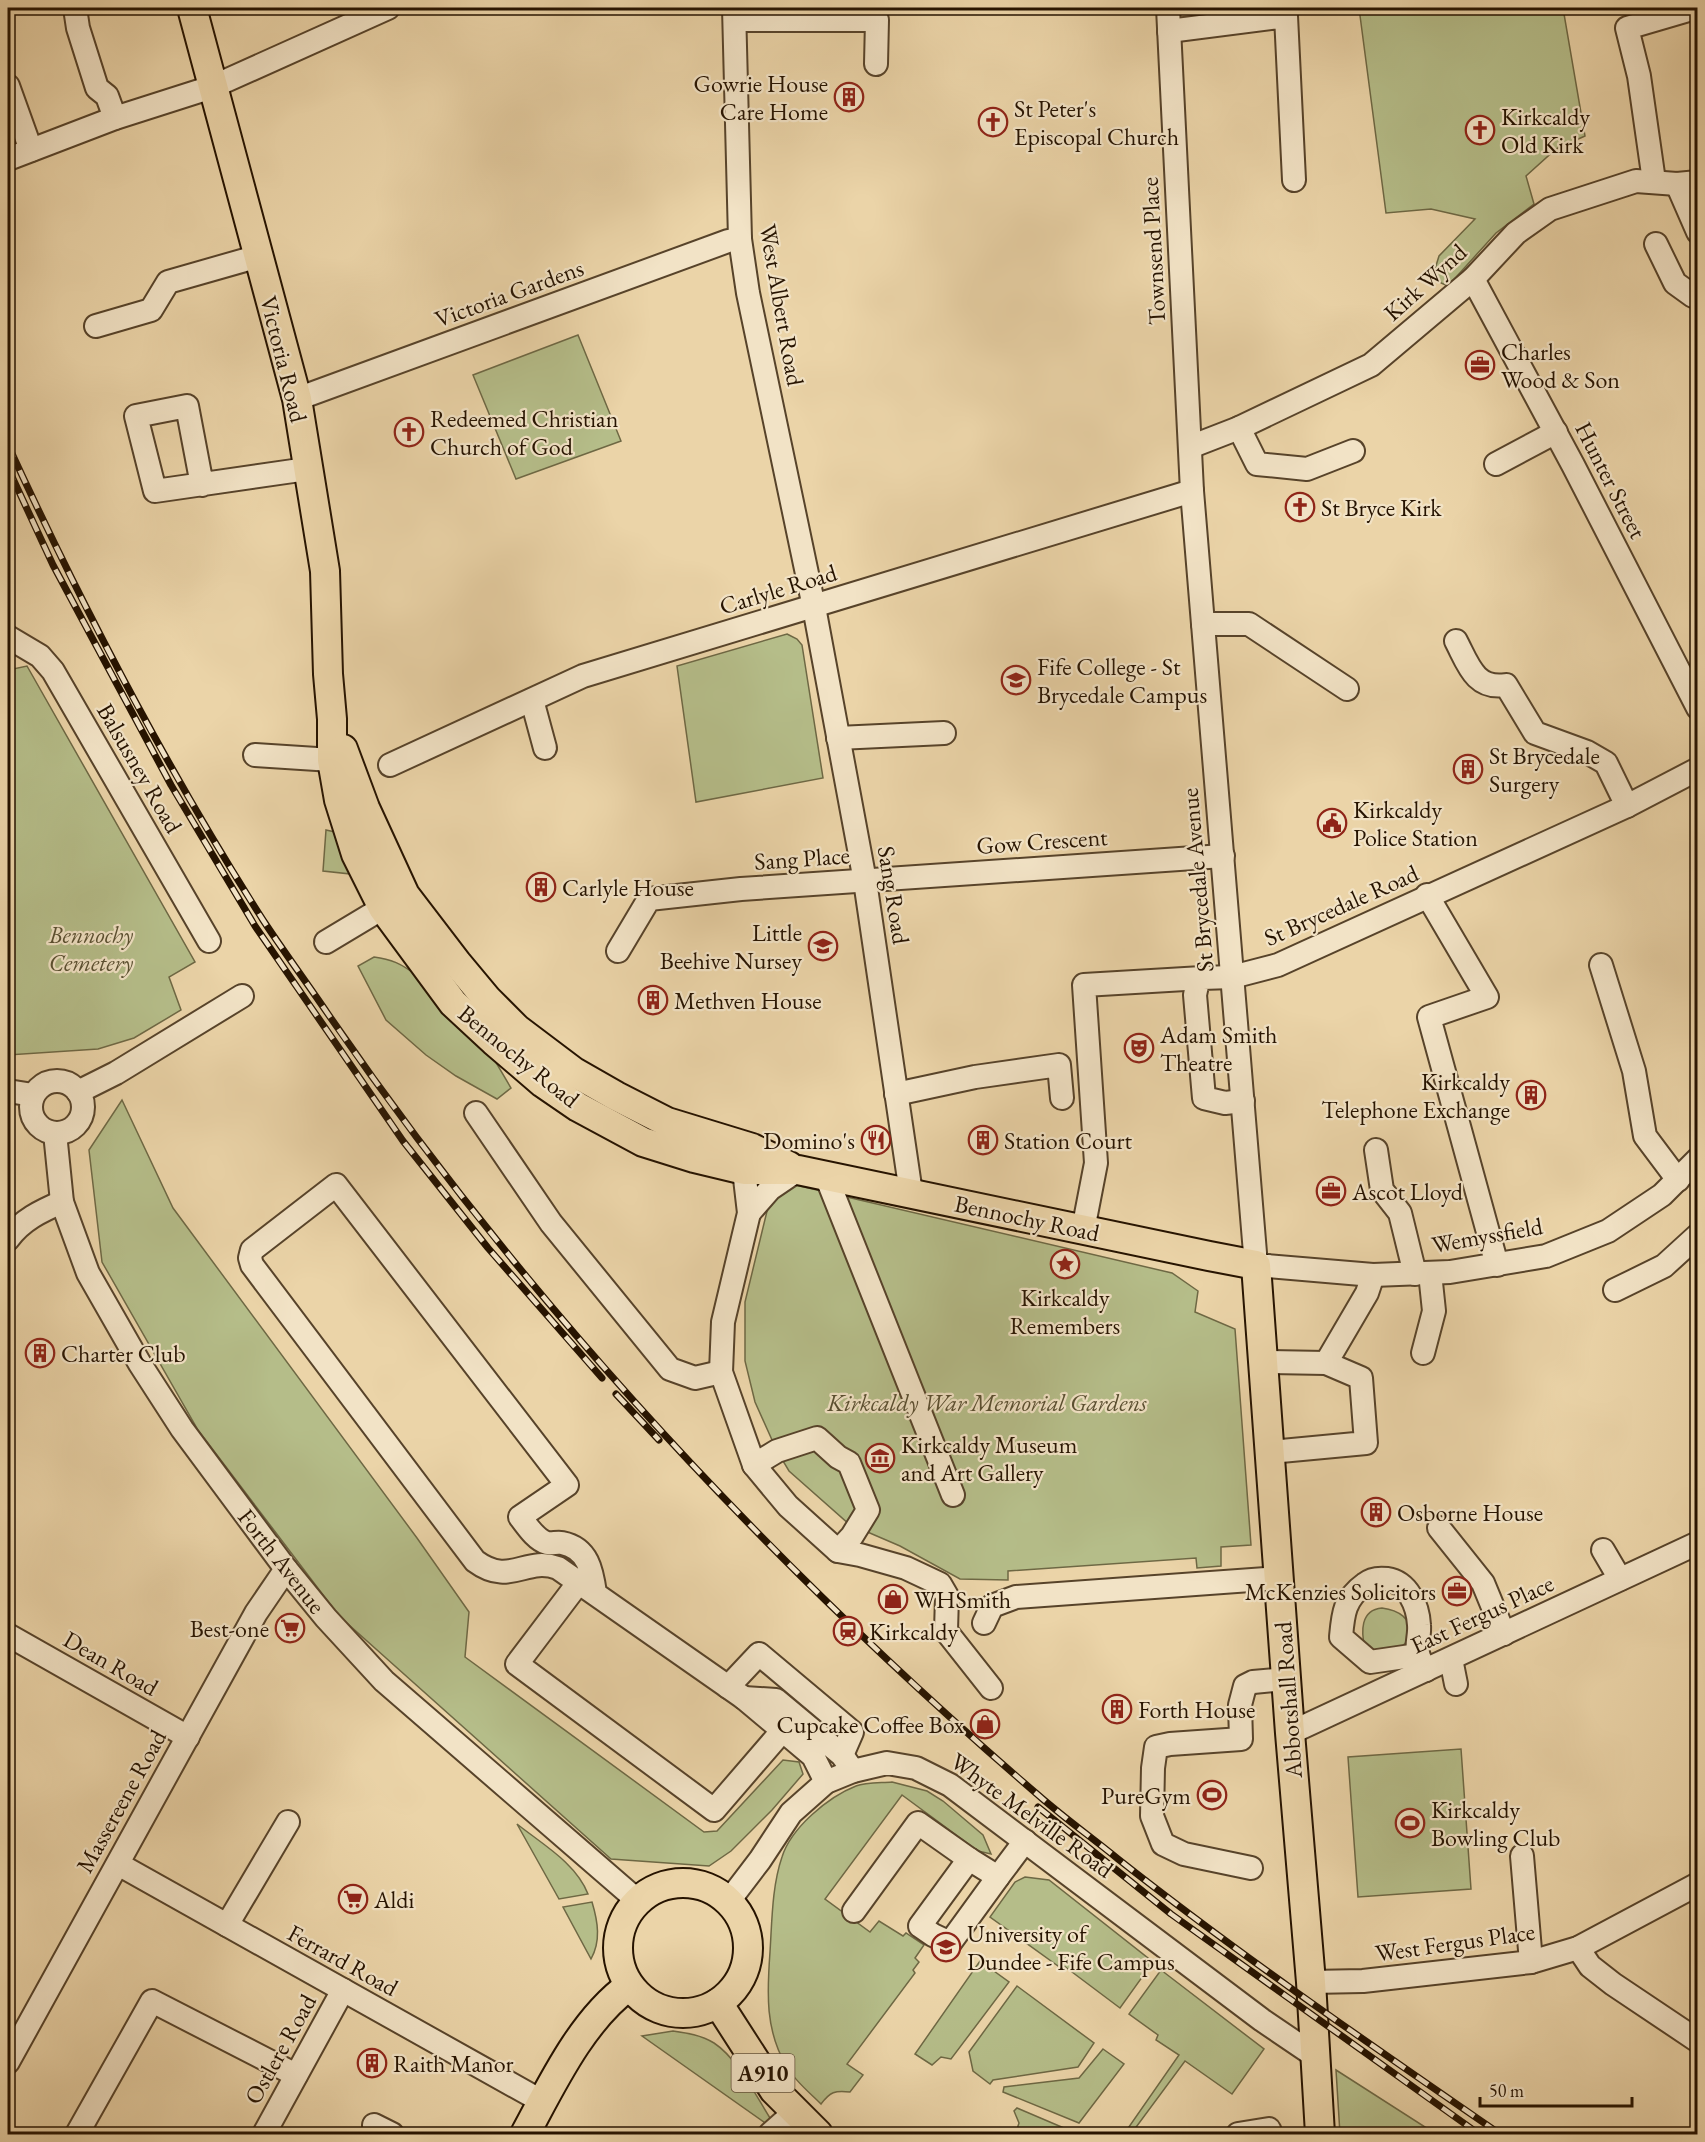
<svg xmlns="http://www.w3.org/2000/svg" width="1705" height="2142" font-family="'EB Garamond',serif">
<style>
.green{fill:#b5bd89;stroke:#6e6844;stroke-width:1.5}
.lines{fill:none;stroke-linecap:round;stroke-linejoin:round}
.minor-casing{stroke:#57432a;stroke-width:26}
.major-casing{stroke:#261300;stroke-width:32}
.minor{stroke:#f2e3c6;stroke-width:22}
.major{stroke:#ebd4a8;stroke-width:28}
.rail-casing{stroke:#261300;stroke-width:7}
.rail{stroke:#f2e3c6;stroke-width:4.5;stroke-dasharray:14;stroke-linecap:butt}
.labels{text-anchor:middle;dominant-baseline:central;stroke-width:4.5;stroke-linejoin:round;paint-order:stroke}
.shield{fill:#f2e3c6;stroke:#63513b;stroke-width:1.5}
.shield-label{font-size:22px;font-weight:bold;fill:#261300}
.poi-label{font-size:24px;fill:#261300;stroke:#f2e3c6;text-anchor:start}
.street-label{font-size:24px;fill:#261300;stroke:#f2e3c6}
.park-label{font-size:24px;font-style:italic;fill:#584e30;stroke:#f2e3c6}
</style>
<rect width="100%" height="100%" fill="#ebd4a8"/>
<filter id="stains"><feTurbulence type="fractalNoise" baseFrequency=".00333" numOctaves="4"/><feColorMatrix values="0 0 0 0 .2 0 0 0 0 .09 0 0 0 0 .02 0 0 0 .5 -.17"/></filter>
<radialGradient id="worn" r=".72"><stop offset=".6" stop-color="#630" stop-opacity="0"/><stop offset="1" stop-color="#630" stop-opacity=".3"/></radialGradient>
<g class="green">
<path d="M1359 8H1563L1585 136 1556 149 1526 176 1534 204 1496 233 1448 286 1441 283 1435 269 1439 256 1475 219 1431 209 1386 213Z"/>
<path d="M578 335 621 441 516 479 473 375Z"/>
<path d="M787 634 797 639 802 645 823 778 696 802 677 666Z"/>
<path d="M27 666 195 962 169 977 181 1010 134 1038 98 1049 8 1055V670Z"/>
<path d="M326 830 335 832 351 874 323 871Z"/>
<path d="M374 957C391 959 402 964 416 975L491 1054 511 1088 497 1099 456 1076 426 1055 386 1020 358 966Z"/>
<path d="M122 1100 173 1208 417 1538 469 1612 465 1657 704 1832 717 1831 783 1760 799 1762 803 1774 772 1810 731 1851 709 1866 611 1859 339 1616 198 1430 102 1262 89 1150Z"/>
<path d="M787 1183 1172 1273 1198 1291 1195 1312 1235 1329 1251 1545 1221 1547V1566L1197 1568 1196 1558 1008 1571V1580L960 1579 900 1546 849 1524 789 1471 777 1451 755 1402 745 1361V1302L768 1207Z"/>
<path d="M1382 1608C1397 1610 1414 1618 1409 1637 1406 1645 1395 1653 1388 1658L1365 1649C1361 1632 1360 1610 1382 1608Z"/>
<path d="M1461 1749 1471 1889 1358 1897 1348 1757Z"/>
<path d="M892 1782 927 1791 943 1801 983 1835 991 1854 978 1851 902 1795 825 1899 870 1932 879 1921 903 1936 906 1933 924 1945 915 1958 919 1962 913 1970 915 1973 847 2064 863 2075 850 2092C835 2090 830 2092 821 2104 810 2093 795 2081 787 2067 765 2031 767 1993 770 1952 772 1921 772 1886 782 1857 791 1828 828 1797 856 1786 866 1782 881 1783 892 1782Z"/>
<path d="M517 1824C542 1844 576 1863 588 1894L559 1899Z"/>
<path d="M1025 1877 1049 1880 1153 1962 1120 2008 1060 1963 1058 1966 990 1917 1015 1882Z"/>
<path d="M592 1902C598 1922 601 1941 591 1959L563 1907Z"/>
<path d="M980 1961 1009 1982 951 2059 941 2057 932 2065 915 2054Z"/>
<path d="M1161 1970 1264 2049 1232 2094 1185 2061 1131 2134H1124L1179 2055 1156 2040 1158 2035 1129 2014Z"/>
<path d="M1017 1986 1094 2043 1078 2067 993 2080 990 2084 973 2071 969 2052Z"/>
<path d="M673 2031C687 2033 701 2035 714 2043 737 2058 755 2094 770 2118L768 2125 642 2036Z"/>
<path d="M1103 2049 1124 2064 1079 2123 1003 2092 1004 2087 1079 2078Z"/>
<path d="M1336 2070 1436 2134H1340Z"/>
<path d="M1017 2108 1078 2134H1020L1022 2132 1017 2129 1019 2123 1014 2111Z"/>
</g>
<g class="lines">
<g class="minor-casing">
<g id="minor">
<path d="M75 8 78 28 97 88 107 96 115 118"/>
<path d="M734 8 740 239 748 293 814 607 865 881 911 1193"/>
<path d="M1168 8 1192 491 1256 1265 1373 1275 1450 1272 1546 1256 1608 1231 1662 1195 1698 1159"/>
<path d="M735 20H877L876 64"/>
<path d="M1169 31 1286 16 1294 180"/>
<path d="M8 86 31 150"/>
<path d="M8 159 115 118 212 87 388 8"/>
<path d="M1654 181 1639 76 1627 28 1685 11"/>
<path d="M1677 184 1698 232"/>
<path d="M1656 244 1675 283 1693 296 1698 295"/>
<path d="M1473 279 1573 465 1698 708"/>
<path d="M96 326 151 310 168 282 259 256"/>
<path d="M297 399 728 241 740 239"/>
<path d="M1239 428 1257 464 1307 469 1353 451"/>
<path d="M1190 447 1239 428 1371 365 1473 279 1516 233 1550 209 1636 181 1677 184 1698 182"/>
<path d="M1496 464 1556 432"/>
<path d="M202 485 187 406 136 416 155 491 307 469"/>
<path d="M1203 624H1249L1347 689"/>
<path d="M8 637 40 656 53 671 209 941"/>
<path d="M1456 641C1468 664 1475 690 1506 685L1535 733 1587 752 1606 763 1627 806"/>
<path d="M532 700 545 748"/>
<path d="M838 738 944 733"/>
<path d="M255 755 332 760"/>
<path d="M390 765 583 676 1192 491"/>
<path d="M1427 895 1487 997 1429 1017 1497 1265"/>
<path d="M326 942 396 900"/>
<path d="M618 951 649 899 741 889 1223 856"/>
<path d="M1601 965 1634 1071 1645 1136 1678 1180"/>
<circle cx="57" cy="1107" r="26"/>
<path d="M8 1091 33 1095"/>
<path d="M78 1092 116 1073 242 996"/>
<path d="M896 1094 975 1077 1059 1065 1062 1098"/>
<path d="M1243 1101 1225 1103 1204 1098 1195 995 1197 985 1202 978 1232 977 1278 965 1627 806 1698 769"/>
<path d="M476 1113 551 1223 670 1369 695 1378 721 1372"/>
<path d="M55 1133 62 1202 88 1273 140 1364 182 1429 286 1569 326 1618 384 1681 638 1901"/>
<path d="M1376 1150 1382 1190 1400 1213 1415 1274"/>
<path d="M744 1170 749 1213 723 1322 721 1372 754 1465 788 1506 838 1551 860 1555 906 1568 940 1584 947 1596 946 1631 991 1688"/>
<path d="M826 1176 953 1495"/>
<path d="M749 1213 770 1189 798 1170"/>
<path d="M1083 1230 1096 1163 1084 985 1202 978"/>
<path d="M8 1239C22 1220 41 1211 62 1202"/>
<path d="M1615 1290 1664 1266 1698 1235"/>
<path d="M1423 1353 1434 1311 1430 1273"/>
<path d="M1264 1362 1326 1363"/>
<path d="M1270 1452 1366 1443 1361 1378 1326 1363 1367 1293 1373 1275"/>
<path d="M754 1465 777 1451 817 1438 838 1457 849 1463 868 1510 852 1536 838 1551"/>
<path d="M1439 1528 1483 1583 1504 1634"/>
<path d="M1603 1550 1620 1579"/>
<path d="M579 1582 517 1664 714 1810 783 1730"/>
<path d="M595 1593C592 1571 588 1548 562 1543 557 1542 552 1544 547 1543 536 1540 527 1526 520 1517L567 1485 336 1185 252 1250 250 1258 252 1265 475 1561C510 1587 525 1556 558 1568L744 1698"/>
<path d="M984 1623 992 1606 1016 1597 1280 1578"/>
<path d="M8 1635 188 1737"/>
<path d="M1418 1655 1370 1662 1341 1637C1343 1614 1344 1599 1365 1584 1371 1579 1379 1578 1387 1579 1408 1582 1418 1606 1419 1625 1420 1635 1416 1644 1418 1653 1419 1659 1423 1665 1426 1670"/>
<path d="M1451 1659 1456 1684"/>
<path d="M728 1687 759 1654 852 1732 842 1755"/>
<path d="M1290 1733 1698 1543"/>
<path d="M826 1782 813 1756 744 1698 776 1700 842 1755 853 1771"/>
<path d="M1522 1856 1531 1962"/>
<path d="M969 1859 920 1926 933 1935 950 1943 998 1877"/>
<path d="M118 1864 543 2102"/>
<path d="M1251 1868 1184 1854 1163 1844 1152 1816 1153 1768 1156 1747 1170 1744 1241 1739 1240 1705 1245 1686 1253 1682 1286 1679"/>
<path d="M728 1902 760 1860 791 1813 826 1782 853 1771 887 1763 916 1768 950 1785 1262 2020 1315 2056"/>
<path d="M854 1911 918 1823 969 1859 998 1877 1025 1841"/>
<path d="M227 1925 288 1822"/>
<path d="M1578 1948 1590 1966 1613 1984 1698 2041"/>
<path d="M1311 1982 1363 1981 1531 1962 1578 1948 1698 1884"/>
<path d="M8 2062 256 1613 286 1569"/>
<path d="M374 2125 392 2134"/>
<path d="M77 2134 152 2001 296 2075"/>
<path d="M264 2134 343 1990"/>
<path d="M770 2134 796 2111"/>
<path d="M1238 2134 1269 2129 1271 2134"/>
</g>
</g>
<g class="major-casing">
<g id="major">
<path d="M192 8 297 399 325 571 328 674 332 719V760L339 800 356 854 383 908 453 1003 494 1041 543 1083 578 1107 643 1142 694 1158 744 1170H798L1209 1256 1256 1265 1290 1733 1311 1982 1320 2134"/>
<path d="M343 749 365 808 405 895 457 963 487 999 517 1029 574 1072 616 1096 667 1122 752 1148 789 1166"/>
<circle cx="683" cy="1948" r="65"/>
<path d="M718 2003 774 2090 818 2134"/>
<path d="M525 2134C552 2084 582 2020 629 1986"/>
</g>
</g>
<use href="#minor" class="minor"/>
<use href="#major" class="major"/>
<g class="rail-casing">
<g id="rail">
<path d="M8 445C83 608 166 768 263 920 284 952 307 983 328 1014 528 1305 771 1565 1037 1794 1063 1817 1091 1837 1118 1859 1241 1956 1371 2045 1500 2134"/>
<path d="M8 468 53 565 171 785 255 926 403 1141 488 1248 602 1378"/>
<path d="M616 1394 659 1440"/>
<path d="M1038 1807 1171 1914 1479 2134"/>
</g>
</g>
<use href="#rail" class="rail"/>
</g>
<defs>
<g id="building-ring" transform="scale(1.5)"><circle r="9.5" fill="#f2e3c6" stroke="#8f2418" stroke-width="1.5"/><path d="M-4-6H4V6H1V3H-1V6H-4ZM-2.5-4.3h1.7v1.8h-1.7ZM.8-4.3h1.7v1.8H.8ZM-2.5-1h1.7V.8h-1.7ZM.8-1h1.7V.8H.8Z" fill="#8f2418"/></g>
<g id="church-ring" transform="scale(1.5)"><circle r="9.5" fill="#f2e3c6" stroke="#8f2418" stroke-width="1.5"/><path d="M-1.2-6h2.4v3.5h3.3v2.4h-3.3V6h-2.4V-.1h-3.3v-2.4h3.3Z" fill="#8f2418"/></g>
<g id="office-ring" transform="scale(1.5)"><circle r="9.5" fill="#f2e3c6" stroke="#8f2418" stroke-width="1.5"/><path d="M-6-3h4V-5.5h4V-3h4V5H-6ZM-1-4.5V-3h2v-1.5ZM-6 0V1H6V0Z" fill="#8f2418"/></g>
<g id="university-ring" transform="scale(1.5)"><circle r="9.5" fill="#f2e3c6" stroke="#8f2418" stroke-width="1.5"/><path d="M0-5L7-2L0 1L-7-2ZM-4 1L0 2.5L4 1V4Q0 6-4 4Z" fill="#8f2418"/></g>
<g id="civic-ring" transform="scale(1.5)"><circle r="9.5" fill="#f2e3c6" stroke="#8f2418" stroke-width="1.5"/><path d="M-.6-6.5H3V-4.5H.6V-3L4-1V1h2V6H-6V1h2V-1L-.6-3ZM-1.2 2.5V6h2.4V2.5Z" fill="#8f2418"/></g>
<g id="school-ring" transform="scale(1.5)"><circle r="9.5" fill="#f2e3c6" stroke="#8f2418" stroke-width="1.5"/><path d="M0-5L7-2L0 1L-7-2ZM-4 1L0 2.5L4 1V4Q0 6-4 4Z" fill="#8f2418"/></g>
<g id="theatre-ring" transform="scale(1.5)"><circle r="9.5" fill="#f2e3c6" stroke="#8f2418" stroke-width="1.5"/><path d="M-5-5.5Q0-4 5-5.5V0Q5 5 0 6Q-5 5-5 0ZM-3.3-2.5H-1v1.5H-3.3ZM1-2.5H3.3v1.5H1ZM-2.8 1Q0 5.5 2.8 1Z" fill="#8f2418"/></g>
<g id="restaurant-ring" transform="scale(1.5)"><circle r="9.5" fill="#f2e3c6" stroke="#8f2418" stroke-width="1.5"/><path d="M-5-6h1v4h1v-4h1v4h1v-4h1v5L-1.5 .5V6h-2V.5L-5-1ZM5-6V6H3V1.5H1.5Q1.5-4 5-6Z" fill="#8f2418"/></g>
<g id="sight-ring" transform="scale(1.5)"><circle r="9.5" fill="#f2e3c6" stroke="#8f2418" stroke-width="1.5"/><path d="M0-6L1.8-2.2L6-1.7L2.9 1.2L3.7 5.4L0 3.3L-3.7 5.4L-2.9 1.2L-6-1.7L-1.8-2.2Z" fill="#8f2418"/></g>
<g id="museum-ring" transform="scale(1.5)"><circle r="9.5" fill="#f2e3c6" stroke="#8f2418" stroke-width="1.5"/><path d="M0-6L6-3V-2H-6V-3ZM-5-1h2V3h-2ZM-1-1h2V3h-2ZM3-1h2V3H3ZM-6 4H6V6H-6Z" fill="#8f2418"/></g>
<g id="shop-ring" transform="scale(1.5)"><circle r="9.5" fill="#f2e3c6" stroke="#8f2418" stroke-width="1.5"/><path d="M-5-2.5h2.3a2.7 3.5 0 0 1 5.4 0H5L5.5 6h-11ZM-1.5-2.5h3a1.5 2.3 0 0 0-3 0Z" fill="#8f2418"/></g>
<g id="supermarket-ring" transform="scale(1.5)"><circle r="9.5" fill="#f2e3c6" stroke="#8f2418" stroke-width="1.5"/><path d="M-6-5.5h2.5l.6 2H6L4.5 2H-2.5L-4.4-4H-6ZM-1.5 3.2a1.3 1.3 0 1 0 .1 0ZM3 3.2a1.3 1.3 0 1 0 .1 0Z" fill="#8f2418"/></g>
<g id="station-ring" transform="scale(1.5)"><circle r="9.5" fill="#f2e3c6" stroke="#8f2418" stroke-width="1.5"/><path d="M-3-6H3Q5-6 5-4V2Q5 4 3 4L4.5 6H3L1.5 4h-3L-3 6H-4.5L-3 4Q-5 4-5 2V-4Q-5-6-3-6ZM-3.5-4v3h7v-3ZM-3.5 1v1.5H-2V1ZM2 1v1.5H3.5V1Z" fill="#8f2418"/></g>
<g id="stadium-ring" transform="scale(1.5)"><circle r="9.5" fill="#f2e3c6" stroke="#8f2418" stroke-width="1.5"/><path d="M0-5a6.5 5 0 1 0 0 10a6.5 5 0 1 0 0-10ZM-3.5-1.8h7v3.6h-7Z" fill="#8f2418"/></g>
</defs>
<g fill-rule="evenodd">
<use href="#building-ring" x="849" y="97"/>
<use href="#church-ring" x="993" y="122"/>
<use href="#church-ring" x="1480" y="130"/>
<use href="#office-ring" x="1480" y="365"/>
<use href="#church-ring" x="409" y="432"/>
<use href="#church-ring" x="1300" y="507"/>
<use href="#university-ring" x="1016" y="680"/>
<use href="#building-ring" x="1468" y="769"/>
<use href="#civic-ring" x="1332" y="823"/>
<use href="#building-ring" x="541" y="887"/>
<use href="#school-ring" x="823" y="946"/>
<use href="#building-ring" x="653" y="1000"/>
<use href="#theatre-ring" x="1139" y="1048"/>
<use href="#building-ring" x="1531" y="1095"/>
<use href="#restaurant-ring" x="876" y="1140"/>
<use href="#building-ring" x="983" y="1140"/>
<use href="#office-ring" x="1331" y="1191"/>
<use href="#sight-ring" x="1065" y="1264"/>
<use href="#building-ring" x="40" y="1353"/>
<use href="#museum-ring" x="880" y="1458"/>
<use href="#building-ring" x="1376" y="1512"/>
<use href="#office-ring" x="1457" y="1591"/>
<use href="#shop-ring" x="893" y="1599"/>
<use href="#supermarket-ring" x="290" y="1628"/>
<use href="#station-ring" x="848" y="1631"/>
<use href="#building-ring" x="1117" y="1709"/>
<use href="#shop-ring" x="985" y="1724"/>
<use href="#stadium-ring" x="1212" y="1795"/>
<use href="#stadium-ring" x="1410" y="1823"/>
<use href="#supermarket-ring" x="353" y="1899"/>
<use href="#university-ring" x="946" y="1947"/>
<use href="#building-ring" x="372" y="2063"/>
</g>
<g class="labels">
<rect class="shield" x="731.5" y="2054" width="63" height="38" rx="4.5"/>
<g class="shield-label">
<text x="763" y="2073">A910</text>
</g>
<g class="poi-label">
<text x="828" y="83" text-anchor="end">Gowrie House<tspan x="828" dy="28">Care Home</tspan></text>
<text x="1014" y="108">St Peter's<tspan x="1014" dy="28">Episcopal Church</tspan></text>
<text x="1501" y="116">Kirkcaldy<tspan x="1501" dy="28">Old Kirk</tspan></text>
<text x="1501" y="351">Charles<tspan x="1501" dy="28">Wood &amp; Son</tspan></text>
<text x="430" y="418">Redeemed Christian<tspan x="430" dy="28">Church of God</tspan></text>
<text x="1321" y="507">St Bryce Kirk</text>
<text x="1037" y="666">Fife College - St<tspan x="1037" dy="28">Brycedale Campus</tspan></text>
<text x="1489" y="755">St Brycedale<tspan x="1489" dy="28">Surgery</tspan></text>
<text x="1353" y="809">Kirkcaldy<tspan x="1353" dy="28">Police Station</tspan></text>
<text x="562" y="887">Carlyle House</text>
<text x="802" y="932" text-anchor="end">Little<tspan x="802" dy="28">Beehive Nursey</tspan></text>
<text x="674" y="1000">Methven House</text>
<text x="1160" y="1034">Adam Smith<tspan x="1160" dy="28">Theatre</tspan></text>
<text x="1510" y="1081" text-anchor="end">Kirkcaldy<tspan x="1510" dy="28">Telephone Exchange</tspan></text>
<text x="855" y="1140" text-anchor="end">Domino's</text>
<text x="1004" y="1140">Station Court</text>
<text x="1352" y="1191">Ascot Lloyd</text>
<text x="1065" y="1297" text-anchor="middle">Kirkcaldy<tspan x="1065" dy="28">Remembers</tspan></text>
<text x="61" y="1353">Charter Club</text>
<text x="901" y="1444">Kirkcaldy Museum<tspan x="901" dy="28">and Art Gallery</tspan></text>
<text x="1397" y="1512">Osborne House</text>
<text x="1436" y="1591" text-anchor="end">McKenzies Solicitors</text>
<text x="914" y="1599">WHSmith</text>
<text x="269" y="1628" text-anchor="end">Best-one</text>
<text x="869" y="1631">Kirkcaldy</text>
<text x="1138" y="1709">Forth House</text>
<text x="964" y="1724" text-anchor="end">Cupcake Coffee Box</text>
<text x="1191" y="1795" text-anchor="end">PureGym</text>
<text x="1431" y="1809">Kirkcaldy<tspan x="1431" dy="28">Bowling Club</tspan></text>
<text x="374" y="1899">Aldi</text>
<text x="967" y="1933">University of<tspan x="967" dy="28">Dundee - Fife Campus</tspan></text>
<text x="393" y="2063">Raith Manor</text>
</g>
<g class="street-label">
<text transform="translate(1153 251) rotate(-93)">Townsend Place</text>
<text transform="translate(1425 282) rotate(-42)">Kirk Wynd</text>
<text transform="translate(509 293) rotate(-20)">Victoria Gardens</text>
<text transform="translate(782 305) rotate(80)">West Albert Road</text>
<text transform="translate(284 359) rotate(76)">Victoria Road</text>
<text transform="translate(1611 480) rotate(63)">Hunter Street</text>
<text transform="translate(778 589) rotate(-17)">Carlyle Road</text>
<text transform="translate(140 768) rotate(60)">Balsusney Road</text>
<text transform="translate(1042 841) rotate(-4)">Gow Crescent</text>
<text transform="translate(802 858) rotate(-4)">Sang Place</text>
<text transform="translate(1197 880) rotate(-95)">St Brycedale Avenue</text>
<text transform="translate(894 895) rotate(81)">Sang Road</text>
<text transform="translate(1341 905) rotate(-24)">St Brycedale Road</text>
<text transform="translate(519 1056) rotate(39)">Bennochy Road</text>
<text transform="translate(1027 1218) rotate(12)">Bennochy Road</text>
<text transform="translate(1487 1235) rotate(-10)">Wemyssfield</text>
<text transform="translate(282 1561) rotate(52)">Forth Avenue</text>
<text transform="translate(1482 1614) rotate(-25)">East Fergus Place</text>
<text transform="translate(111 1663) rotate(30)">Dean Road</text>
<text transform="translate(1288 1700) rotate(-94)">Abbotshall Road</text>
<text transform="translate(121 1801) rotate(-61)">Massereene Road</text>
<text transform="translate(1032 1815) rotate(36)">Whyte Melville Road</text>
<text transform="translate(1455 1942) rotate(-8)">West Fergus Place</text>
<text transform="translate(343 1960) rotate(29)">Ferrard Road</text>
<text transform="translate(280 2049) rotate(-61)">Ostlere Road</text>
</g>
<g class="park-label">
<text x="91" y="934">Bennochy<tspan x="91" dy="28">Cemetery</tspan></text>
<text x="987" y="1402">Kirkcaldy War Memorial Gardens</text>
</g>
</g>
<rect width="1705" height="2142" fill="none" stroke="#ebd4a8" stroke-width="30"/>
<rect x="9" y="9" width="1687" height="2124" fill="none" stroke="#261300" stroke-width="3"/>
<rect x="15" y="15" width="1675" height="2112" fill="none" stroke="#261300" stroke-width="1.5"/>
<path d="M1480 2097v9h152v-9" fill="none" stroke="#261300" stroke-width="3"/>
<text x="1489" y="2097" font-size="18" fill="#261300" stroke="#f2e3c6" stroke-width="4.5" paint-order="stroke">50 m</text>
<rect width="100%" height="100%" filter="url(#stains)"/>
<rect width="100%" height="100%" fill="url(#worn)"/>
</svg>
